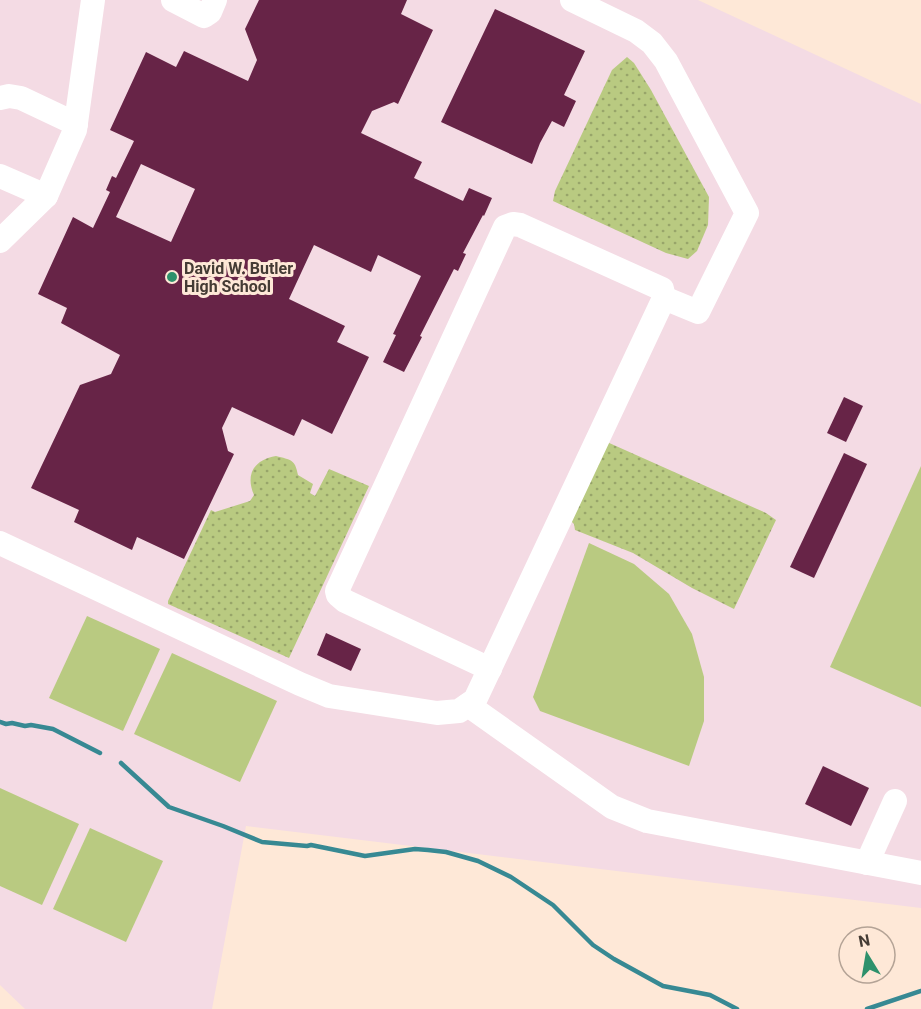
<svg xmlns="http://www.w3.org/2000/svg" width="921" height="1009" font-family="Roboto,sans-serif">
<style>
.education{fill:#f4dbe4}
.grass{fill:url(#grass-dots)}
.green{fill:#b9ca81}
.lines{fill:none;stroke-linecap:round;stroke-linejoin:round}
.stream{stroke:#378993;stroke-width:4.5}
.building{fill:#672447;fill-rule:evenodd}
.minor{stroke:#fff;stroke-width:24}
.poi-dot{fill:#2e916c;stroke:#fee8d7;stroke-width:2}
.labels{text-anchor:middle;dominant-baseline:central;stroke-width:6;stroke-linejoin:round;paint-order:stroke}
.poi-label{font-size:16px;font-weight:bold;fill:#443b34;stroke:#fee8d7;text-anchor:start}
</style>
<defs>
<pattern id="grass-dots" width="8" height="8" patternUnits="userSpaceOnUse" patternTransform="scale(1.5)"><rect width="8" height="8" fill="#b9ca81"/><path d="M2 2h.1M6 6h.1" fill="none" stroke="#98a56a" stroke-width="1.8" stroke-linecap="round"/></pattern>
</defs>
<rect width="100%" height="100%" fill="#fee8d7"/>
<path class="education" d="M0 0H698L921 104V908L246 826 212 1009H25L0 985Z"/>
<g class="grass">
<path d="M627 57 634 63 651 90 709 197 708 225 697 251 688 259 666 253 553 201 555 191 612 70Z"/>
<path d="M607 442 766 513 776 520 734 609 692 588 633 553 575 530 574 524 571 521Z"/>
<path d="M276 456C291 460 295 459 298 475L313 484 310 493 315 496 329 469 369 486 289 658 168 604V601L211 510 215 512 250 501 254 495C245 474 254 460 276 456Z"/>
</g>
<g class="green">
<path d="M921 466V707L830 667Z"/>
<path d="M589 543 634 564 669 594 692 634 704 677V721L689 766 540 711 533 697Z"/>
<path d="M87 616 160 649 123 731 49 698Z"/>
<path d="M172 653 277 701 240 782 134 734Z"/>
<path d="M0 788 79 824 42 905 0 886Z"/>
<path d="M90 828 163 861 126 942 53 909Z"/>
</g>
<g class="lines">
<g class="stream">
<path d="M0 722 6 724 12 723 25 726 31 725 53 729 100 753"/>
<path d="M121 763 169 807 223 826 262 842 307 846 311 845 365 856 415 849 428 850 446 852 478 861 511 877 553 905 593 945 614 959 663 986 710 995 737 1009"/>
<path d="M867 1009 921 991"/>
</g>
</g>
<g class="building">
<path d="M259 0H407L401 14 433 30 398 104 394 102 372 111 361 133 422 162 414 178 463 201 469 188 492 198 484 216 483 215 463 253 466 254 458 271 454 269 420 336 422 337 404 372 383 362 396 335 393 334 421 276 378 255 371 272 314 245 289 299 345 326 337 342 369 357 332 434 302 419 294 436 232 407 222 428 228 451 234 454 184 559 137 537 132 550 74 522 79 510 31 488 80 385 111 374 120 355 61 323 67 308 38 294 73 217 93 228 110 192 106 190 112 176 116 178 134 141 110 130 146 52 176 67 184 51 248 81 257 60 245 29ZM141 164 195 189 171 242 116 217Z"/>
<path d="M495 9 585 51 564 95 576 101 564 127 552 121 540 143 532 164 441 122Z"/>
<path d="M844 397 863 406 846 442 827 433Z"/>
<path d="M844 453 867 464 814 578 790 567Z"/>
<path d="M326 633 361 649 351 671 317 655Z"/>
<path d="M823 766 869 788 851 826 805 804Z"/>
</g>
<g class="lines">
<g class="minor">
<path d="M173 0 204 16 210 12 215 0"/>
<path d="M0 98 9 96 21 98 76 124"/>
<path d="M0 176 46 196"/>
<path d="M0 241 46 196 75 130 93 0"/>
<path d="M0 543 300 684 329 696 437 713 459 711 475 700 664 298 698 312 747 213 666 61 652 43 636 31 572 0"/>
<path d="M490 669 345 601 338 595 337 591 505 227 513 224 520 225 662 289 664 298"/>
<path d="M468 705 612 807 647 821 921 873"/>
<path d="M867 863 895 801"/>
</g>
</g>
<circle class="poi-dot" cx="172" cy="277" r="6"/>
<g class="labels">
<g class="poi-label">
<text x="184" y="268">David W. Butler<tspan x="184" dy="18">High School</tspan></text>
</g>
</g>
<g transform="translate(867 955) rotate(349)"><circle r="28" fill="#fee8d7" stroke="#b4a396" stroke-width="1.5"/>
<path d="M0-4.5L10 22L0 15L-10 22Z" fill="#2e916c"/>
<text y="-9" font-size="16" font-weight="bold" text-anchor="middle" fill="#443b34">N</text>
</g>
</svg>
